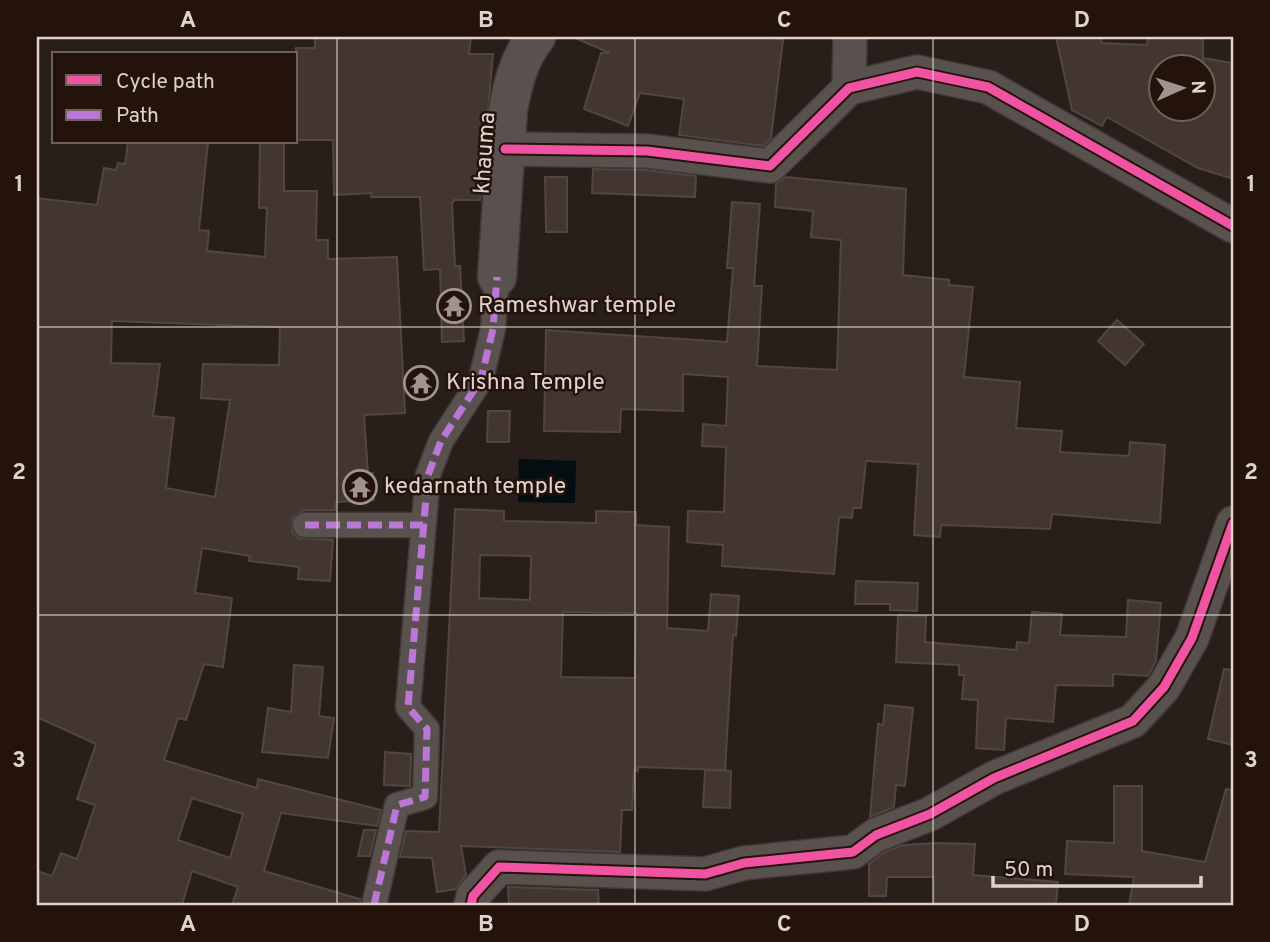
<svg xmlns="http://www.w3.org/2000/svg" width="1270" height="942" font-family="Overpass,sans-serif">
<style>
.water{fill:#040e11}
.building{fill:#433630;stroke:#504743;stroke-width:2;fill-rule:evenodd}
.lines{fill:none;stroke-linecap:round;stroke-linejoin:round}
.pedestrian-casing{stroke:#423936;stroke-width:27}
.minor-casing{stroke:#423936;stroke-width:36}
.tertiary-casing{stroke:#423936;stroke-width:41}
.pedestrian{stroke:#59514d;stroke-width:24}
.minor{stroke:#59514d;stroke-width:33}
.tertiary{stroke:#59514d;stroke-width:38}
.quiet{stroke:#ba77d6;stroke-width:7;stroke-dasharray:14 7;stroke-linecap:butt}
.cycleway-casing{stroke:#24130b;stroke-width:13}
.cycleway{stroke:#f153a3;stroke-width:9}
.grid{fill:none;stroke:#e0d3ce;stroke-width:2;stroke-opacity:0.55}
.labels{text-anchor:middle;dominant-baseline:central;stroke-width:5;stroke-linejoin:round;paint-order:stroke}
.street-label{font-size:23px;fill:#e0d3ce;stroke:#24130b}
.poi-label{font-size:23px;fill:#e0d3ce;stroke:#24130b;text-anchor:start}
.neatline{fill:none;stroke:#e0d3ce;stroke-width:2.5}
.grid-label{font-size:23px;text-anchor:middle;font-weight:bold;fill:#e0d3ce}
</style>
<rect width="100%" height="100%" fill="#281e1a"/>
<path class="water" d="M519 459 576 461 575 503 518 502Z"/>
<g class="building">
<path d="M315 37H471L469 54H493L480 200H454L452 204 455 266H460L464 341 442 342 440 269 424 270 420 197H371L372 193 334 195 333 140H296V48H315Z"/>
<path d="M573 37H768L783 40 771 138 763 146 679 135 684 99 640 93 628 126 584 109 601 53H610Z"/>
<path d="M1056 37H1100L1102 43 1147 45 1148 37H1203V66H1161V108H1203V58L1233 63V179L1198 168 1107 117 1102 126 1072 110Z"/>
<path d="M128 142H208L199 230 209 231 207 251 265 257 267 208H259L260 142H284V191H317L316 240H328V259L397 257 405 413 364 415 368 473H373L374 500 336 502 335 510H304L292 518V532L298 538 333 540 330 581 298 579 299 567 249 561 250 556 202 548 195 593 232 598 223 667 204 664 186 720 178 718 164 760 257 788 258 779 381 810 377 826 281 813 264 871 360 899V905H232L238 887 192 871 182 905H37V871L52 876 61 853 77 859 95 805 77 799 96 744 37 717V198L97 205 104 168 116 170 118 163 125 164ZM112 321 280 327 279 365 203 364 201 398 230 400 215 497 166 488 174 418 153 416 160 364 111 363ZM192 798 243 814 230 858 178 840Z"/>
<path d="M593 169 646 170 696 176 695 197 592 193Z"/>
<path d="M545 177H567V232H546Z"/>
<path d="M786 177 906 189 903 275 949 280V285L973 287 964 377 1020 382 1016 428 1062 431 1060 452 1129 456 1130 442 1165 445 1160 523 1052 514 1050 529 941 525 940 537 914 535 918 464 866 461 861 508H853L852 518 839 517 834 574 722 566 723 545 687 542 688 511 724 512 726 447 702 446 703 424 726 426 728 377 683 374V411L621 409 620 432 544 431 546 330 727 342 733 268H727L732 202 760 204 754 286H762L757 366 837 370 841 240 811 237 813 211 775 207 776 184Z"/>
<path d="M1117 320 1144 344 1125 365 1098 341Z"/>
<path d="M488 411H510L509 442H487Z"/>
<path d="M455 509 504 511V521L596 523V511L636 512V525L669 527 667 628 708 631 711 594 739 596 736 636 733 635 725 770 638 767V771L634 770 632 810H622L620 852 461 846 466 875 456 889 437 892 432 858 400 857 406 831 439 832ZM480 555 531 556 530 600 479 598ZM563 612 636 613 635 678 561 677Z"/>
<path d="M856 581 918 583 917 611 890 610V604H855Z"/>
<path d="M1128 600 1161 603 1156 661 1148 676 1113 674V686L1056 685 1053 722 1006 718 1004 750 976 748 978 700 962 699 964 675H959V665L896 662 898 615 926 616 925 642 1016 650 1017 642 1029 643 1032 612 1062 614 1060 635 1126 637Z"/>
<path d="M294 665 323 667 319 716 334 718 328 758 262 752 268 708 291 712Z"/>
<path d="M1224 669 1233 670V745L1208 739Z"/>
<path d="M885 705 913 708 905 786 896 785 894 807 870 817 878 724 883 725Z"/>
<path d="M385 752 411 754 410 786 384 785Z"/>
<path d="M705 770 731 771 730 808 703 807Z"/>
<path d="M1114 786H1142V851L1205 862 1226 789 1233 790V905H1129L1134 877 1065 874 1067 841 1114 843Z"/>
<path d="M364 830H376L370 856H358Z"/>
<path d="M936 843 975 844 973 875 1058 882 1056 905H934V877H887L886 896H869V864L885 852 903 845Z"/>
<path d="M508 887 598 890 599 905H509Z"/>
</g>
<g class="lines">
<g class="pedestrian-casing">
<g id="pedestrian">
<path d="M305 525H423"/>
<path d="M374 905 397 805 425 797 427 729 408 707 428 475 441 441 481 379 493 329 497 277"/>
</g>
</g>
<g class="minor-casing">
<g id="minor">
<path d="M849 88 850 37"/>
<path d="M505 149 647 151 770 166 849 88 917 72 988 87 1233 226"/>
<path d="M471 905 473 896 499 867 705 874 744 863 853 852 876 835 930 814 994 778 1133 721 1164 687 1192 638 1233 523"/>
</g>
</g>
<g class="tertiary-casing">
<path id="tertiary" d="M497 277 508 110C513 83 519 58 536 37"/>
</g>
<use href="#pedestrian" class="pedestrian"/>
<use href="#minor" class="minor"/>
<use href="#tertiary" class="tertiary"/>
<g class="quiet">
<path d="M305 525H423"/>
<path d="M374 905 397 805 425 797 427 729 408 707 428 475 441 441 481 379 493 329 497 277"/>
</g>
<g class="cycleway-casing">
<g id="cycleway">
<path d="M505 149 647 151 770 166 849 88 917 72 988 87 1233 226"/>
<path d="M471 905 473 896 499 867 705 874 744 863 853 852 876 835 930 814 994 778 1133 721 1164 687 1192 638 1233 523"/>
</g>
</g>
<use href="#cycleway" class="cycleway"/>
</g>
<path class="grid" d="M337 37V905M635 37V905M933 37V905M37 327H1233M37 615H1233"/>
<defs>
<g id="temple-ring" transform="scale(1.75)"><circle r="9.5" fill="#24130b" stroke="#a0948f" stroke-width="1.5"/><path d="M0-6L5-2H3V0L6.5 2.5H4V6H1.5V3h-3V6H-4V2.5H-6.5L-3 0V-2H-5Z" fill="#a0948f"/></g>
</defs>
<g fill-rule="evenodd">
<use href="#temple-ring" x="454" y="306"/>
<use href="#temple-ring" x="421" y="383"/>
<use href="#temple-ring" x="360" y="487"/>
</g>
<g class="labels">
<g class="street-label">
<text transform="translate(486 153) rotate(-86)">khauma</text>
</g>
<g class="poi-label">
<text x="478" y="306">Rameshwar temple</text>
<text x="446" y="383">Krishna Temple</text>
<text x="384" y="487">kedarnath temple</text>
</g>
</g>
<rect width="1270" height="942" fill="none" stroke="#24130b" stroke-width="77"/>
<rect x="52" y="52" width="245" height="91" fill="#24130b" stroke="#6f6059" stroke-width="2"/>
<rect x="66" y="75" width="35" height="10" fill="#f153a3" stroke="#6f6059" stroke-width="2"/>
<text x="116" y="88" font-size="21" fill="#e0d3ce">Cycle path</text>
<rect x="66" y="110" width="35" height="10" fill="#ba77d6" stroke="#6f6059" stroke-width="2"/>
<text x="116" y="122" font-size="21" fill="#e0d3ce">Path</text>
<g transform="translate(1182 88) rotate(87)"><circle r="33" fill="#24130b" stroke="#6f6059" stroke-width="2"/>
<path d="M0-5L12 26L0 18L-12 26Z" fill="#a0948f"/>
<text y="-10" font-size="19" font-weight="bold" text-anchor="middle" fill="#e0d3ce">N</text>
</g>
<path d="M993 876v10h208v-10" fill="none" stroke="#e0d3ce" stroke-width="3.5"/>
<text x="1004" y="876" font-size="21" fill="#e0d3ce" stroke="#24130b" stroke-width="5" paint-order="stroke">50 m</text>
<rect x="38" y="38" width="1194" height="866" class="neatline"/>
<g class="grid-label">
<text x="188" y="27">A</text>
<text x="486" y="27">B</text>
<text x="784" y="27">C</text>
<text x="1082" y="27">D</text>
<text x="19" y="191">1</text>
<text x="1251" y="191">1</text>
<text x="19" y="479">2</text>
<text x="1251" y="479">2</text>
<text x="19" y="767">3</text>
<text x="1251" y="767">3</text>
<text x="188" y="931">A</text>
<text x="486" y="931">B</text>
<text x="784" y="931">C</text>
<text x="1082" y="931">D</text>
</g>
</svg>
